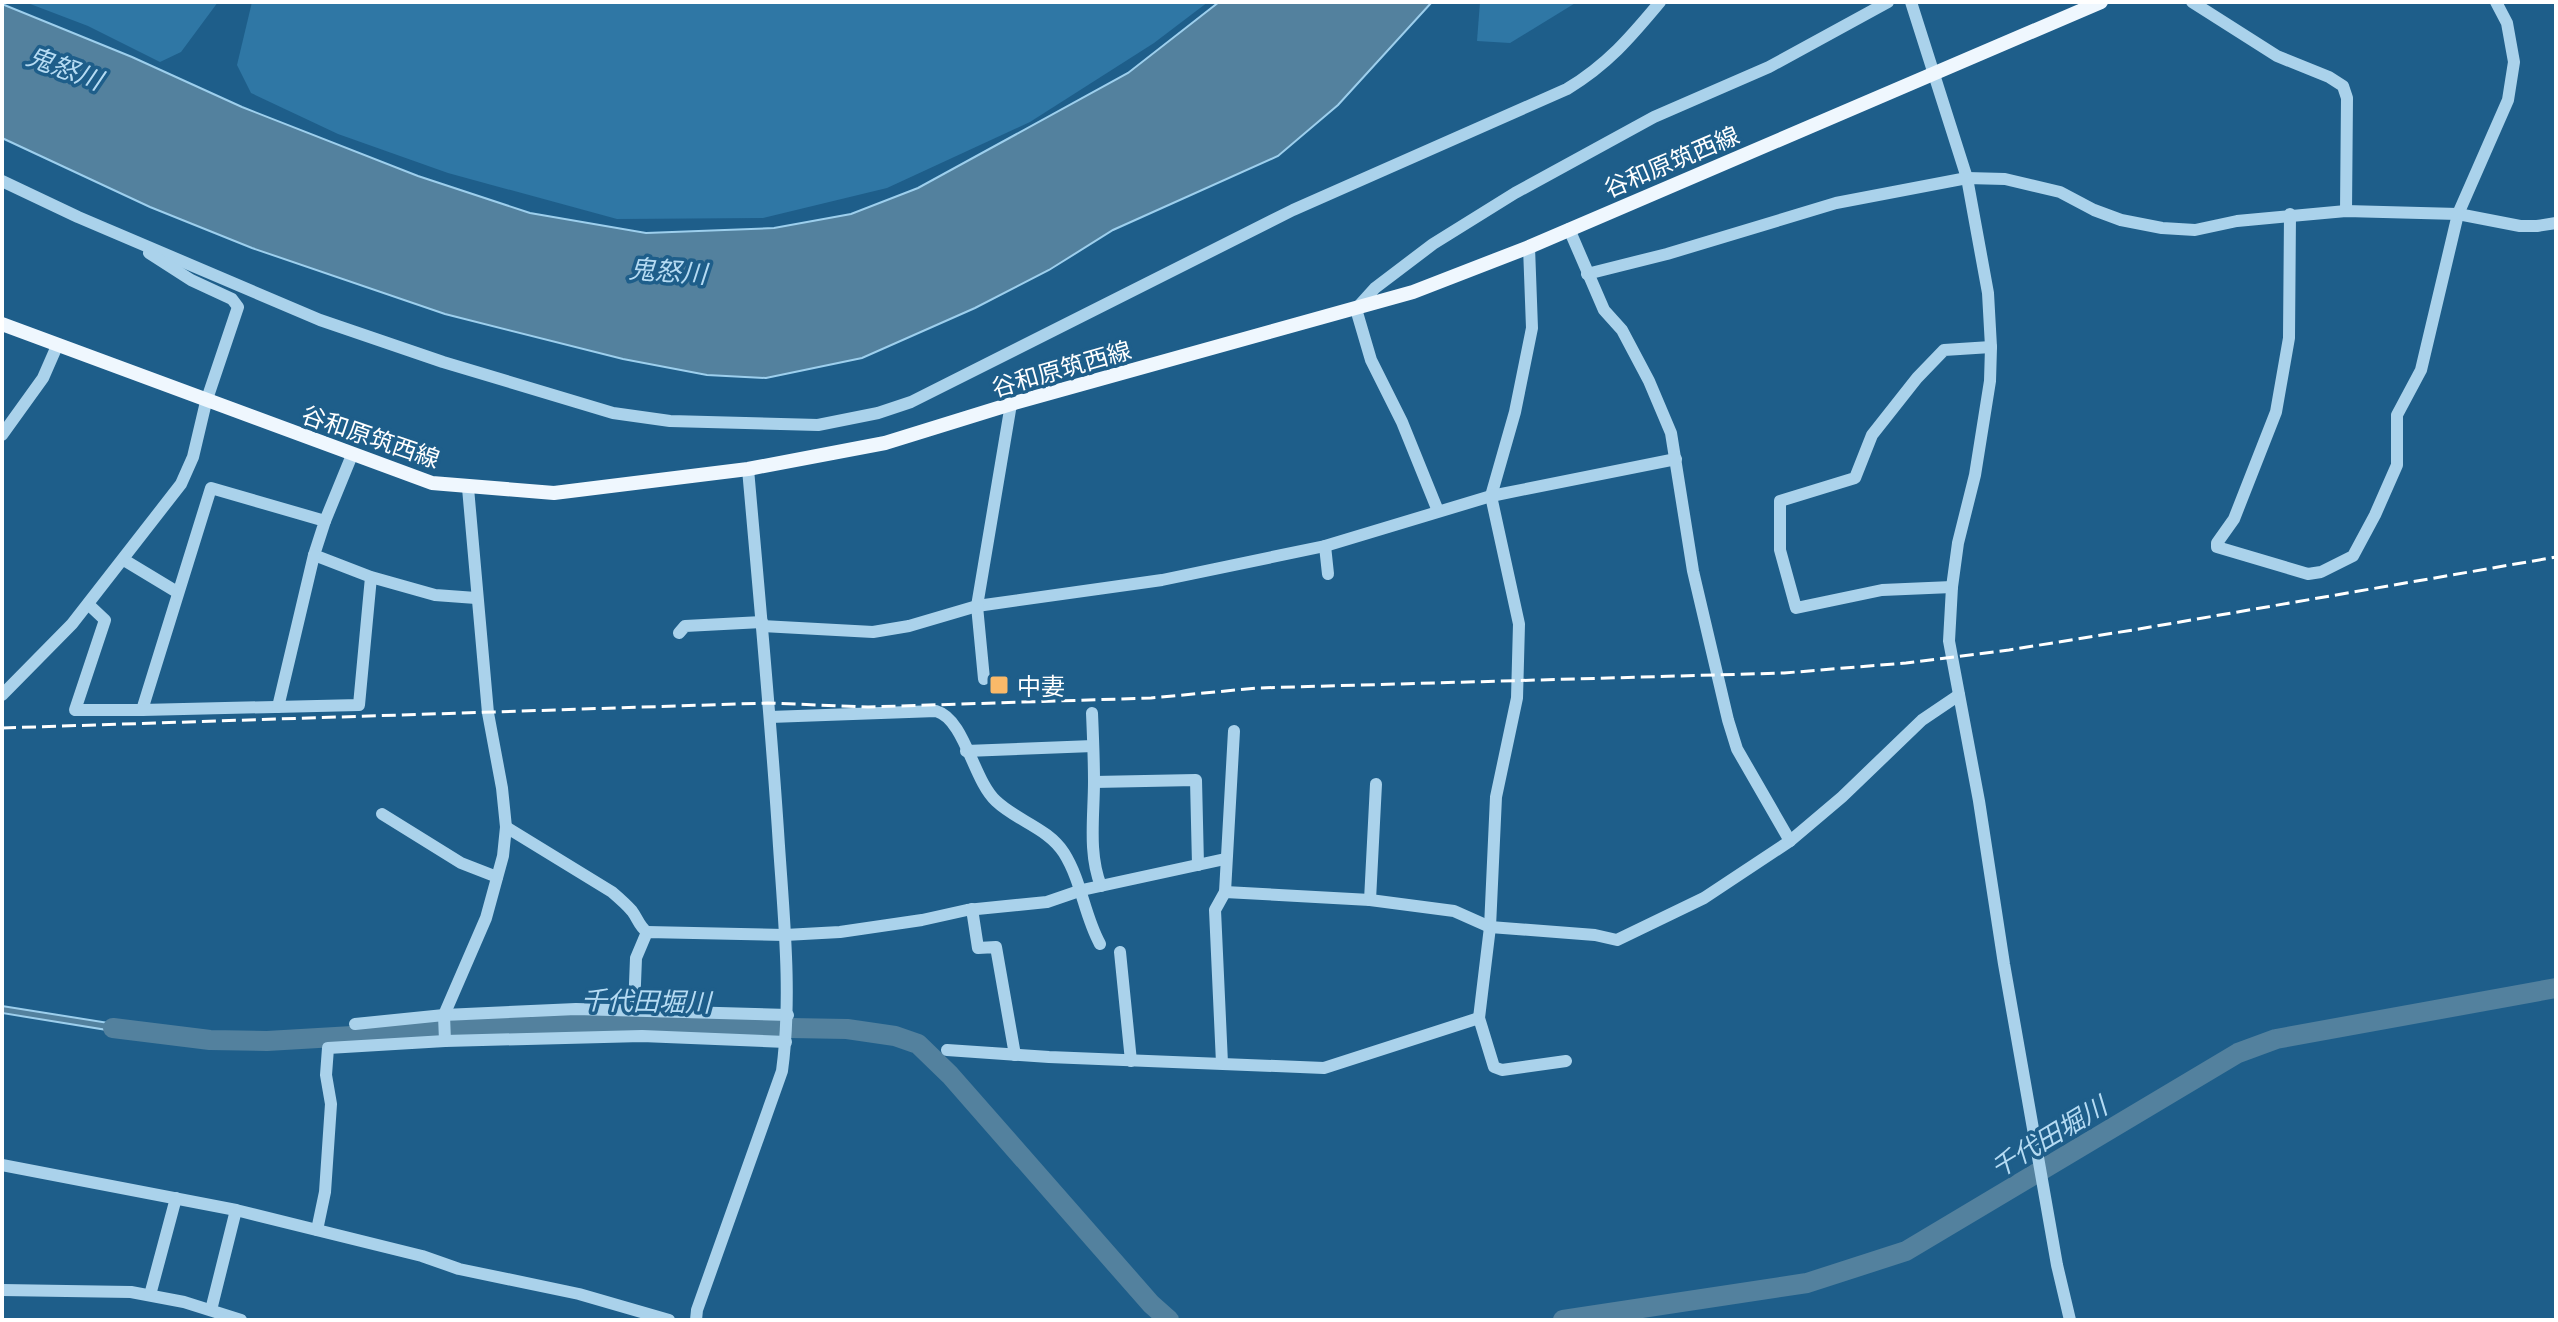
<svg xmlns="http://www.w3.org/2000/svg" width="2558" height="1322" font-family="'Exo 2','Noto Sans JP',sans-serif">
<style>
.green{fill:#2f77a5}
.water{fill:#53819e;stroke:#9dcfed;stroke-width:2}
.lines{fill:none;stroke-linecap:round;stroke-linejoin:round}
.river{stroke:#53819e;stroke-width:20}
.minor{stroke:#aad2eb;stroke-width:12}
.major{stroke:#eff7fe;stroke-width:14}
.rail{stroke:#fff;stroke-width:3;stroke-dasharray:14 6;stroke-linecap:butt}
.poi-dot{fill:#fab969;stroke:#1e5e8a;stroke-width:3}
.labels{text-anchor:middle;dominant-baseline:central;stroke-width:7;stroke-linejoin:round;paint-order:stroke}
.street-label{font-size:24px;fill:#fff;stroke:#1e5e8a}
.poi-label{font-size:24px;fill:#fff;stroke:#1e5e8a;text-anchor:start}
.water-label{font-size:26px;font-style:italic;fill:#b5dbf3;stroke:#1e5e8a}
</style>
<rect width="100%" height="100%" fill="#1e5e8a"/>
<g class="green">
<path d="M25 2H218L181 52 160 62 88 26Z"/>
<path d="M252 2H1208L1154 43 1030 122 887 188 763 218 617 219 448 173 338 134 251 93 237 65Z"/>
<path d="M1480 2H1577L1510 43 1477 41Z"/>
</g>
<g class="water">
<path d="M1219 2H1432L1338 105 1278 156 1113 230 1049 270 975 308 862 358 766 378 707 375 623 359 445 314 252 248 150 207 2 138V4L132 57 242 107 418 176 530 213 646 233 774 228 851 214 918 188 1128 73Z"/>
<path d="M2 1006 140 1028 138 1035 2 1013Z"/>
</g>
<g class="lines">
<g class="river">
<path d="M113 1028 210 1040 267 1041 556 1024 847 1029 895 1036 918 1044 950 1075 1151 1304 1169 1320"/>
<path d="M1563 1320 1807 1283 1906 1251 2238 1053 2276 1039 2556 988"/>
</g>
<g class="minor">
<path d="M1911 2 1967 178 1988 293 1991 347 1990 381 1975 475 1958 543 1952 587 1949 641 1979 801 2004 964 2057 1265 2070 1320"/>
<path d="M2192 2 2277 56 2329 77 2343 86 2347 98 2346 211"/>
<path d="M2 181 78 217 320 320 443 362 613 413 670 421 818 425 878 413 911 402 1293 210 1567 89C1607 65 1630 38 1660 2"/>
<path d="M2290 214 2289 338 2276 412 2234 519 2217 543V547L2308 574 2321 572 2353 556 2375 515 2397 465V415L2421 370 2458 214 2508 100 2514 62 2507 23 2496 2"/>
<path d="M1569 229 1604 310 1622 330 1649 381 1671 433 1693 571 1728 720 1737 749 1790 841"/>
<path d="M1529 247 1532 328 1515 412 1491 496 1519 624 1517 698 1496 797 1490 927 1479 1018 1494 1067 1502 1070 1566 1061"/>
<path d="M1587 274 1667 254 1836 203 1967 178 2005 179 2060 192 2094 210 2121 220 2162 228 2195 230 2237 221 2346 211 2458 214 2520 226H2537L2556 223"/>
<path d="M2 435 43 378 57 346"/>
<path d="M1438 511 1402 422 1371 360 1356 309 1375 288 1433 244 1515 193 1654 117 1769 67 1888 2"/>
<path d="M325 521 352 455"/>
<path d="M1325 546 1328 574"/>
<path d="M124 560 177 592"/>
<path d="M371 577 359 705 142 710 211 488 325 521 314 555 371 577 435 595 476 598"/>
<path d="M1952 587 1882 590 1796 608 1780 550V501L1855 478 1872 435 1917 378 1944 350 1991 347"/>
<path d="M88 604 105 620 75 710H142"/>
<path d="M762 626 873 632 909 626 977 606 1162 580 1325 546 1491 496 1676 459"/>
<path d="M679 633 685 626 762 622"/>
<path d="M984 679 977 606 1011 404"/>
<path d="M2 695 72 624 181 484 193 457 206 402 238 307 232 299 191 280 149 253"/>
<path d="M278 707 314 555"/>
<path d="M1092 713C1093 736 1094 759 1094 781 1094 817 1088 853 1101 886"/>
<path d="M770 717 936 711C965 719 973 780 996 801 1017 821 1048 828 1064 853 1082 882 1084 915 1100 944"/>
<path d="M966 751 1093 746"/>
<path d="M1094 782 1196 780 1198 865"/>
<path d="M382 814 461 863 497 877"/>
<path d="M506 827 612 892C619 898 626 904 632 911 638 919 639 926 647 932"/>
<path d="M1225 892 1370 900 1454 911 1490 927 1595 935 1617 940 1704 898 1790 841 1842 797 1922 720 1959 695"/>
<path d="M1370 900 1376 784"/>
<path d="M972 909 978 948 996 947 1015 1055"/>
<path d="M1120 952 1131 1061"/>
<path d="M634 1009 636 958 647 932 785 935 840 932 922 920 967 910 1047 902 1082 890 1225 859"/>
<path d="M355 1024 444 1015 576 1009 788 1015"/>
<path d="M445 1041 444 1015 486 918 503 856 506 827 502 788 488 713 468 488"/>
<path d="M947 1050 1049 1057 1324 1068 1479 1018"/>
<path d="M1222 1063 1215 910 1225 892 1234 731"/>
<path d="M2 1165 236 1210 422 1256 459 1269 579 1294 669 1320"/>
<path d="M317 1230 325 1192 331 1104 326 1075 328 1048 445 1041 642 1036 786 1042"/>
<path d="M2 1290 131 1292 184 1302 241 1320"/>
<path d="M150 1295 176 1198"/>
<path d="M211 1310 236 1210"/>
<path d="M696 1320 697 1310 782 1071C792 997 784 920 779 846 771 720 759 594 748 469"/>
</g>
<path class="major" d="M2 324 432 483 554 493 748 469 885 443 1011 404 1413 292 1529 247 2101 2"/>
<path class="rail" d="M2 728 768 703 868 707 1151 698 1257 688 1784 673 1906 663 2009 650 2139 629 2556 557"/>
</g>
<rect class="poi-dot" x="989" y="675" width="20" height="20" rx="4"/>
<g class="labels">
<g class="street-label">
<text transform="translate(1671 161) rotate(-23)">谷和原筑西線</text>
<text transform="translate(1061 368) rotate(-16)">谷和原筑西線</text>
<text transform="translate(371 436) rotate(19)">谷和原筑西線</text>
</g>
<g class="poi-label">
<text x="1017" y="685">中妻</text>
</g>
<g class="water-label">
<text transform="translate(65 67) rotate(20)">鬼怒川</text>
<text transform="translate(668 270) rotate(4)">鬼怒川</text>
<text transform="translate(646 1000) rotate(1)">千代田堀川</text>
<text transform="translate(2048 1136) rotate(-31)">千代田堀川</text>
</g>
</g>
<rect width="2558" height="1322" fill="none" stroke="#ffffff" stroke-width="8"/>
</svg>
